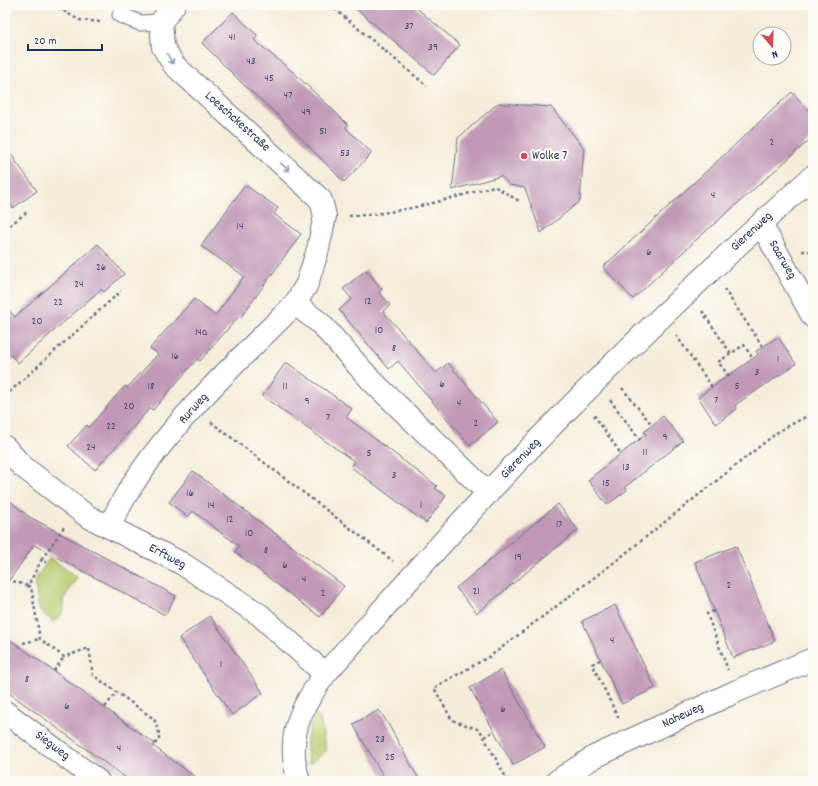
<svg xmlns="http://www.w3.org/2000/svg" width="818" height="786" font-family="Dekko,sans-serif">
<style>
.green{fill:#b7ca6e;stroke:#697c66}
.building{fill:#c199b6}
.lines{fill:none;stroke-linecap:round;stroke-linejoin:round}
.lane-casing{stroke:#677289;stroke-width:17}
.street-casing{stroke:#677289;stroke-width:24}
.path{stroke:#677289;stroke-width:2.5;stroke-dasharray:3 3;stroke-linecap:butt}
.lane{stroke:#fff;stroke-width:15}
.street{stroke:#fff;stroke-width:22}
.oneway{stroke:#8d97ae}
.poi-dot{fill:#d1495b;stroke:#fdfcf7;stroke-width:1.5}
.labels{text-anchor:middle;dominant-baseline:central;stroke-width:4;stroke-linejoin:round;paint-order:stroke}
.number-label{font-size:11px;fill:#444a74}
.street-label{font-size:13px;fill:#1b2f5e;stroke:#fdfcf7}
.poi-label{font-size:13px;fill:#1b2f5e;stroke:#fdfcf7;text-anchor:start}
</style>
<rect width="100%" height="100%" fill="#fdfcf7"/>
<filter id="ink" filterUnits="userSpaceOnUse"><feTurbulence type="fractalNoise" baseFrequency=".025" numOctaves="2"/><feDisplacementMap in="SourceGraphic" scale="8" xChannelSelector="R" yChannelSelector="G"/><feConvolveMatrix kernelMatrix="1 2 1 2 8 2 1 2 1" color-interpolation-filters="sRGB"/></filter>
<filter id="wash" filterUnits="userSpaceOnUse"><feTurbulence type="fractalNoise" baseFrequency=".012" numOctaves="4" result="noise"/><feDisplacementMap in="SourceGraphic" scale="16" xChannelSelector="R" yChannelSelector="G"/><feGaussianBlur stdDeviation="0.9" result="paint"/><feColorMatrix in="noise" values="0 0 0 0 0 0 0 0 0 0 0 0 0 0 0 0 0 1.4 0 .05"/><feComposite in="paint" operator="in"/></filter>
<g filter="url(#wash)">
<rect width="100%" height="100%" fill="#f5edd9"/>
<g class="green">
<path d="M50 558 77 577 63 600 64 611 54 622 39 610 35 583 37 577Z"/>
<path d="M315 715 320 718 326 751 309 764C305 746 306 731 315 715Z"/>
</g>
<g id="blocks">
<g class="building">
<path d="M352 5H413L460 45 434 75Z"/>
<path d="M233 12 258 36 254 40 293 72 330 107 348 125 346 128 372 153 344 182 282 119 245 86 202 43Z"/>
<path d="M792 92 813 115V137L696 240 633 299 603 267Z"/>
<path d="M498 103 551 107 584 148 580 201 541 233 525 188 509 185 501 176 452 190 458 138Z"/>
<path d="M5 146 37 191 13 208 5 195Z"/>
<path d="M245 185 278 208 274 214 301 234 241 317 239 316 200 361 197 359 153 410 150 408 95 470 68 446 87 425 89 427 125 386 127 388 158 354 150 348 194 299 215 316 244 276 201 246Z"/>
<path d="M98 244 124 274 104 292 101 289 18 363 5 349V306L15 317Z"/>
<path d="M366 270 382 289 379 292 390 305 383 311 436 373 448 363 498 422 470 446 398 361 389 369 339 310 352 299 343 289Z"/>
<path d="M778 337 796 364 735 405 737 409 716 424 698 397 758 355 756 351Z"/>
<path d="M286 362 352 409 346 417 437 486 435 488 446 496 426 523 351 467 355 462 262 396Z"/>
<path d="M663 416 683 441 625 487 627 490 607 505 588 480 646 434 644 432Z"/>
<path d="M193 471 344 586 320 617 235 552 239 546 211 525 193 511 188 517 169 502Z"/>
<path d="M5 497 28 516 176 596 165 615 34 545 5 586Z"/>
<path d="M558 504 578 530 477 613 456 588Z"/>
<path d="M736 546 775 641 733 658 695 562Z"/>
<path d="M615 605 655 688 622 704 582 621Z"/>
<path d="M210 616 263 693 232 715 179 638Z"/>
<path d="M5 636 155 744 153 746 201 781H130L5 690Z"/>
<path d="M501 670 545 747 513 765 470 688Z"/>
<path d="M379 710 387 722 420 781H386L353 724Z"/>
</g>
</g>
</g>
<g filter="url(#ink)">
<use href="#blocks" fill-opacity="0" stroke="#677289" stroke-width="1"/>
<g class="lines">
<g class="lane-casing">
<path id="lane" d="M120 15 140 23 161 22"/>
</g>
<g class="street-casing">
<g id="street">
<path d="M174 5 161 22 163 47 174 65 321 200 325 216 318 249 307 284 295 304 320 323 371 380 488 493"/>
<path d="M761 224 813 317"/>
<path d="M5 447 22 466 87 516 181 563 260 615 325 674"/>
<path d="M109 527C115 515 121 503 128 492 169 424 239 360 295 304"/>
<path d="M5 712 98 781"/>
<path d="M299 781C285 737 300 709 325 674 409 580 492 485 581 396 656 320 734 248 813 176"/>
<path d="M557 781 594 757 737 691 813 659"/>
</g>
</g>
<g class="path">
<path d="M53 5 79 20 101 22"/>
<path d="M330 5 427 86"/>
<path d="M349 216C398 214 447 200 494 186L519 201"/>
<path d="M5 229 27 212"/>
<path d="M802 251H813"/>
<path d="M724 289 763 347"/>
<path d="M702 311 731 354"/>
<path d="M676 335 712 387"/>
<path d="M729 376 718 362 744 345 753 359"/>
<path d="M622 388 652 425"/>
<path d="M5 396 121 291"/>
<path d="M610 400 640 440"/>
<path d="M594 415 621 454"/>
<path d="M211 422 393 561"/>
<path d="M42 559 28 586 31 587 40 639 64 657 89 648 93 675 154 719 160 736 155 744"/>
<path d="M47 563 42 559 64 527"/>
<path d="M13 581 28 586"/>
<path d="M714 611 707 614 728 670"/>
<path d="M23 643 40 639"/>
<path d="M600 660 592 664 619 719"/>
<path d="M54 671 64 657"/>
<path d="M105 707 117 692"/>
<path d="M484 737 494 731"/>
<path d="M508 781 480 730 452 720 434 688 492 655 612 564 779 431 813 413"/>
</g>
<use href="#lane" class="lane"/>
<use href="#street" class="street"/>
</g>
<defs><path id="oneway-shaft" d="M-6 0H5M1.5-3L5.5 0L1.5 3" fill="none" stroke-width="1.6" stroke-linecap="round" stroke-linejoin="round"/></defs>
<g class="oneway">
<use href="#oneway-shaft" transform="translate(170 59) rotate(60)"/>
<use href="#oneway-shaft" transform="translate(285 167) rotate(42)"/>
</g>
</g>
<circle class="poi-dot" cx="524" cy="156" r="4"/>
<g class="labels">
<g class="number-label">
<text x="409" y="27">37</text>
<text x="232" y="38">41</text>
<text x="433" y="48">39</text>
<text x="251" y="62">43</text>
<text x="269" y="79">45</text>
<text x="288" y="96">47</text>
<text x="306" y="113">49</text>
<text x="323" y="132">51</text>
<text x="772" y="143">2</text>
<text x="345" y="154">53</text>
<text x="713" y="196">4</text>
<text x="240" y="227">14</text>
<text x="649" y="253">6</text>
<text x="101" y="268">26</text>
<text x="79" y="285">24</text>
<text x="368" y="302">12</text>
<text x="58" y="303">22</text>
<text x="37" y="322">20</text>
<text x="379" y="331">10</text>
<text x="201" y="333">14a</text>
<text x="394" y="349">8</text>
<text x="175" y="357">16</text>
<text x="778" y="360">1</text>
<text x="757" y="373">3</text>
<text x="442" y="385">6</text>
<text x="151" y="387">18</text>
<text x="285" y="387">11</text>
<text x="737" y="387">5</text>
<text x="716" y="401">7</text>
<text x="307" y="402">9</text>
<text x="459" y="404">4</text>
<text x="129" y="407">20</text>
<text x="328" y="418">7</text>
<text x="476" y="424">2</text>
<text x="111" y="427">22</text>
<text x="665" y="438">9</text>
<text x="91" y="448">24</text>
<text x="645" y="453">11</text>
<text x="369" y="454">5</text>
<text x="626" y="468">13</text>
<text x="394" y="476">3</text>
<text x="606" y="484">15</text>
<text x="190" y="494">16</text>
<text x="211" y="506">14</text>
<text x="421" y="506">1</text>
<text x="230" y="520">12</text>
<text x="559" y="525">17</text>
<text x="249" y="534">10</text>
<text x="266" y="551">8</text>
<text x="518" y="558">19</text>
<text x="285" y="566">6</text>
<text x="304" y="580">4</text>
<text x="729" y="586">2</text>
<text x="476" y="592">21</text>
<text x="323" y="594">2</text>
<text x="612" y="641">4</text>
<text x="221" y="665">1</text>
<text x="27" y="680">8</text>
<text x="67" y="707">6</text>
<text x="503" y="710">6</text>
<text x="380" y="740">23</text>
<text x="119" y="749">4</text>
<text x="390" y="758">25</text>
</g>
<g class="street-label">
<text transform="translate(237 122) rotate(42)">Loeschckestraße</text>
<text transform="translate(752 232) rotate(-43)">Gierenweg</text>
<text transform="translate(782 260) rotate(60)">Saarweg</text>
<text transform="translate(194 409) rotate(-48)">Rurweg</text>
<text transform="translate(521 459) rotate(-46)">Gierenweg</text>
<text transform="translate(167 557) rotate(28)">Erftweg</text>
<text transform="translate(683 716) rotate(-25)">Naheweg</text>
<text transform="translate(52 746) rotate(37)">Siegweg</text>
</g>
<g class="poi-label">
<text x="532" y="156">Wolke 7</text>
</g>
</g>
<rect width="818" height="786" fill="none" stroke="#fdfcf7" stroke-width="20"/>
<g transform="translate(772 46) rotate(161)"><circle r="19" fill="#fdfcf7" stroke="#a3aaba"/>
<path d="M0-3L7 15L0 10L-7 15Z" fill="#d1495b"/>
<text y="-6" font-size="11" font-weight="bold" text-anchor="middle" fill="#1b2f5e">N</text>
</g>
<path d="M28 44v6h74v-6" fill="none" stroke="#1b2f5e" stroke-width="2"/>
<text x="34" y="44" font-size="12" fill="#1b2f5e" stroke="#fdfcf7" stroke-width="3" paint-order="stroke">20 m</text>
</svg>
